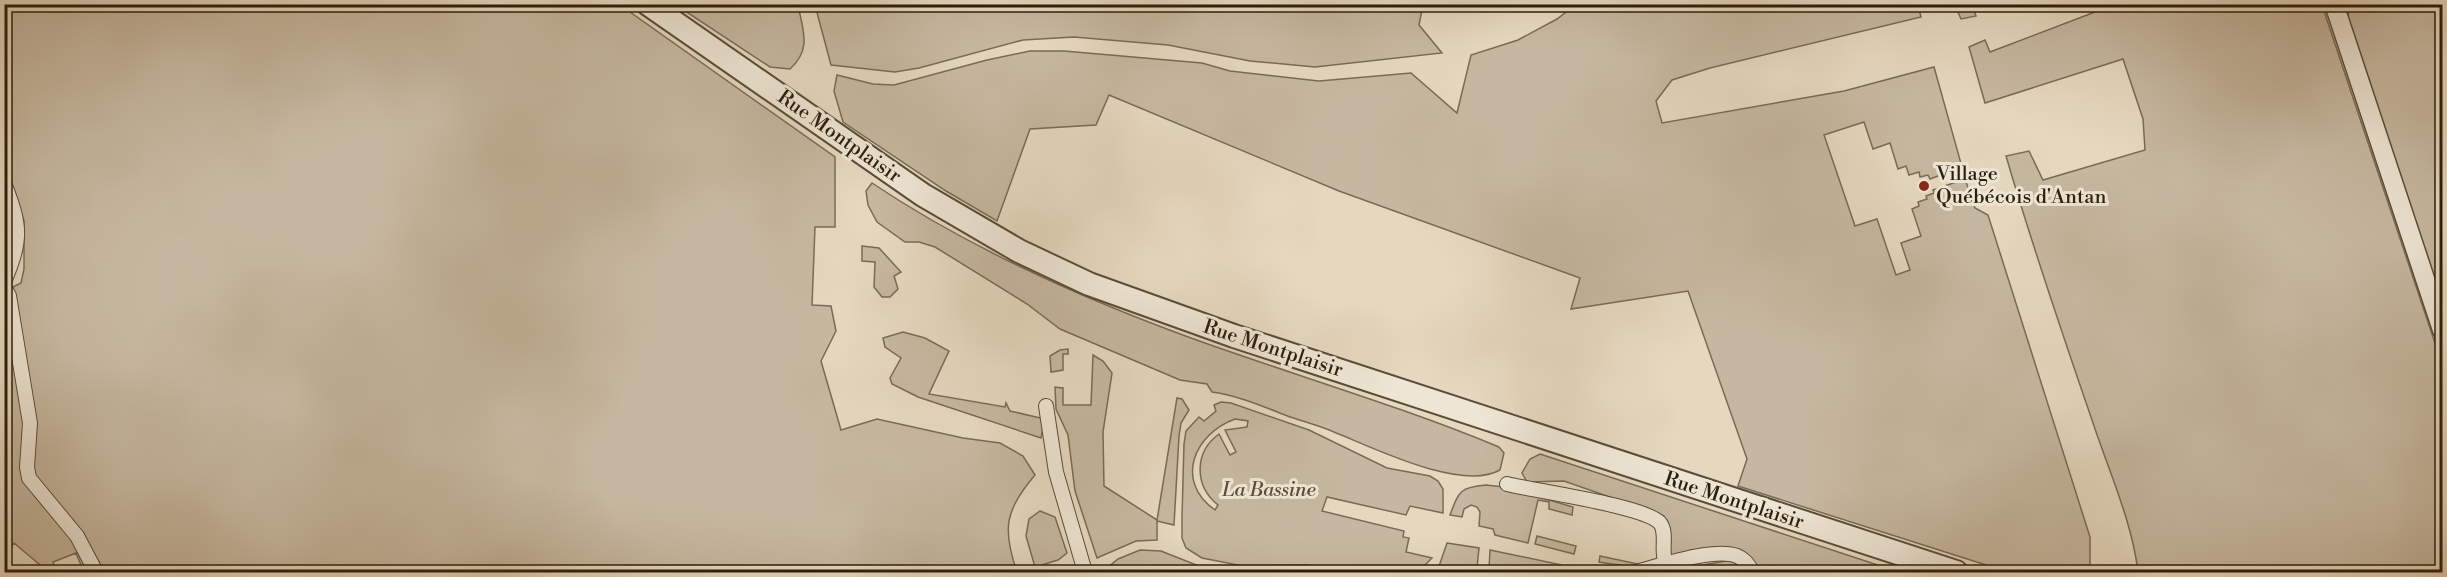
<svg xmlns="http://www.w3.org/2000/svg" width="2447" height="577" font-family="'Libre Bodoni',serif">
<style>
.green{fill:#c6b8a0;stroke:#796b55;stroke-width:1.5;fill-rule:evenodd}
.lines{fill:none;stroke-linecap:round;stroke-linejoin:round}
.pedestrian-casing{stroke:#5a4c37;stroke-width:16}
.minor-casing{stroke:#5a4c37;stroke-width:21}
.tertiary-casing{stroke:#5a4c37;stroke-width:26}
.pedestrian{stroke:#eee6d5;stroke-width:14}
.minor{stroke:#eee6d5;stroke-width:18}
.tertiary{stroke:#eee6d5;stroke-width:22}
.poi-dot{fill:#8f2418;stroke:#eee6d5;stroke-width:2}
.labels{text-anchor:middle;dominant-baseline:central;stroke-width:6;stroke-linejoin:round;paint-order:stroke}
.street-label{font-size:20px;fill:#2c1e0a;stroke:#eee6d5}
.poi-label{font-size:20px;fill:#2c1e0a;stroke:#eee6d5;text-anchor:start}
.park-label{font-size:20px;font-style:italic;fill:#5a4c37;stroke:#eee6d5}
</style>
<rect width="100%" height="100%" fill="#e5d8bf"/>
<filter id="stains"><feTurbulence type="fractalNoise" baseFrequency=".00333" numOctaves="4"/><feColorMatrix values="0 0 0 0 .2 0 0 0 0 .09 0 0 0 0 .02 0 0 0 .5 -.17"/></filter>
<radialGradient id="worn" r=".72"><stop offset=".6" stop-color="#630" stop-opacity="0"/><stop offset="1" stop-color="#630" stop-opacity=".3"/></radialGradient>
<g class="green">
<path d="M5 5H620L835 157V227H815L812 305 831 306 836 331 821 361 841 430 877 419 963 438 1000 443 1023 456 1035 475C1005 510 1002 529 1017 572H105L73 520 65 527 94 572H84L76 553 53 562 56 572H44L46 570 14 543 5 554V291L21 283 24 269V221L5 166Z"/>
<path d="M676 5H798C803 31 812 49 790 69L770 67Z"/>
<path d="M815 5H1423L1419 25 1442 53 1315 67 1250 61 1168 45 1074 37 1023 40 919 68 895 72 831 65Z"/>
<path d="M1575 5H1918L1921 17 1710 68 1672 80 1656 101 1662 123 1844 91 1934 67 1962 167 1930 179 1928 175 1920 177 1919 172 1909 175 1906 166 1898 169 1890 143 1873 149 1864 122 1824 135 1855 226 1877 219 1896 275 1910 270 1901 243 1921 236 1912 209 1919 206 1918 202 1927 199 1926 196 1934 193 1933 190 1965 179 1975 208 1988 215 2090 537V572H2008L1738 486 1747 459 1688 291 1571 309 1580 278 1339 191 1109 95 1096 125 1030 129 997 221 946 191 843 122 834 91 837 75 873 84 894 85 987 60 1030 51H1064L1202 63 1230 71 1319 81 1411 73 1457 113 1471 55 1518 40 1557 19Z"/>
<path d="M1955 5H1972L1976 16 1961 19Z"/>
<path d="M2107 5H2322L2442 364V572H2138C2132 521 2108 469 2092 420 2062 333 2032 245 2006 156L2029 151 2043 180 2145 150 2143 119 2123 59 1985 103 1969 47 1985 40 1990 52 2108 7Z"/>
<path d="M2350 5H2442V305L2353 35 2348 17Z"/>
<path d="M872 183C969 248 1081 298 1191 338 1293 375 1398 405 1499 447L1504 453 1500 470C1461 492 1372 447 1334 432 1320 426 1305 422 1290 417 1264 407 1240 396 1212 392L1207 384 1180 380 1060 329 1027 304 935 247 919 242H905L877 222 868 205 866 191Z"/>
<path d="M862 246 879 248 901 272 894 276 898 289 890 297H882L874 287 875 262 862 261Z"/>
<path d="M903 332 925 338 949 351 929 394 1005 407 1006 403 1010 411 1045 419 1041 438 918 397 892 384 890 378 901 358 885 347 883 338Z"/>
<path d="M1068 349V354H1063V370L1051 372 1050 356 1060 350Z"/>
<path d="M1093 355 1103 361 1112 373 1103 432 1104 486 1157 520 1177 398 1182 399 1189 410 1181 423 1179 436 1174 525 1157 521V540L1136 541 1097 558 1075 491 1068 435 1056 409 1055 387 1063 388V405H1091Z"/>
<path d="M1221 402 1231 403 1309 430 1387 468 1430 476 1438 481 1443 489V513L1410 506 1406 515 1327 497 1322 511 1404 531 1403 537 1409 538 1406 552 1432 558 1418 572H1336L1308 565 1243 566 1202 558 1186 548 1182 538V517L1184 444 1186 431 1199 417 1204 421 1216 411 1214 405ZM1235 419 1248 421 1247 427 1225 430 1236 452 1230 455 1219 434C1194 452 1194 486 1218 505L1215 510C1174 481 1194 434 1235 419Z"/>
<path d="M1540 454 1899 572H1757C1740 534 1708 550 1674 556L1667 553 1669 532 1664 516 1564 481 1527 482 1522 473 1530 459Z"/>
<path d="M1486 485 1504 487 1573 507 1572 515 1549 509V502L1538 500 1528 543 1495 535 1493 529 1479 526 1480 512 1477 507 1471 505 1464 509 1462 517 1450 515C1459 491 1460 487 1486 485Z"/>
<path d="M1040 511 1055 517 1067 553 1058 560 1035 567 1026 536 1029 519Z"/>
<path d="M1537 536 1576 546 1574 554 1535 544Z"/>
<path d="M1447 543 1479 548 1477 568H1470L1469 572H1437Z"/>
<path d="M1140 550 1161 551 1214 572H1102L1118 559Z"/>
<path d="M1490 550 1562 565 1561 572H1499V570L1489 569Z"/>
<path d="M1600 556 1638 564 1632 567 1599 562Z"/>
<path d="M1732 560 1744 568 1746 572H1661Z"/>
</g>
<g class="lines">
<g class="pedestrian-casing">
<g id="pedestrian">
<path d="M4 183C21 226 22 239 4 282"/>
<path d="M4 287 9 296 30 423 27 467 29 478 77 536 96 572"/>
<path d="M1046 406 1056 472 1085 572"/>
<path d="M1507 484C1535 491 1645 506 1660 523 1668 533 1660 552 1666 564"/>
<path d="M1636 572C1659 566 1715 547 1737 556 1745 559 1748 565 1753 572"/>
</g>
</g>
<g class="minor-casing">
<path id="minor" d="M2334 4 2442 330"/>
</g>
<g class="tertiary-casing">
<path id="tertiary" d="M648 4 923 195 1019 251 1089 284 1234 336 1956 572"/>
</g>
<use href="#pedestrian" class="pedestrian"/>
<use href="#minor" class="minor"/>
<use href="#tertiary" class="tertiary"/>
</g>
<circle class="poi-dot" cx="1924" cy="186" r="6"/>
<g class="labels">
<g class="street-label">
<text transform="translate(839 137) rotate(35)">Rue Montplaisir</text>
<text transform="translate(1273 349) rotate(18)">Rue Montplaisir</text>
<text transform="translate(1734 501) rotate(18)">Rue Montplaisir</text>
</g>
<g class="poi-label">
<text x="1936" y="174">Village<tspan x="1936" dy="23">Québécois d'Antan</tspan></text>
</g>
<g class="park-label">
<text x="1269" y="490">La Bassine</text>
</g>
</g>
<rect width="2447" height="577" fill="none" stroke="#e5d8bf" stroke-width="24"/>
<rect x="6" y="6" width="2435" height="565" fill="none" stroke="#2c1e0a" stroke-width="3"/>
<rect x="12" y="12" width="2423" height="553" fill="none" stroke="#2c1e0a" stroke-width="1.5"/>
<rect width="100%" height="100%" filter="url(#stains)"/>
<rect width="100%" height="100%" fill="url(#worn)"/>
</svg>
